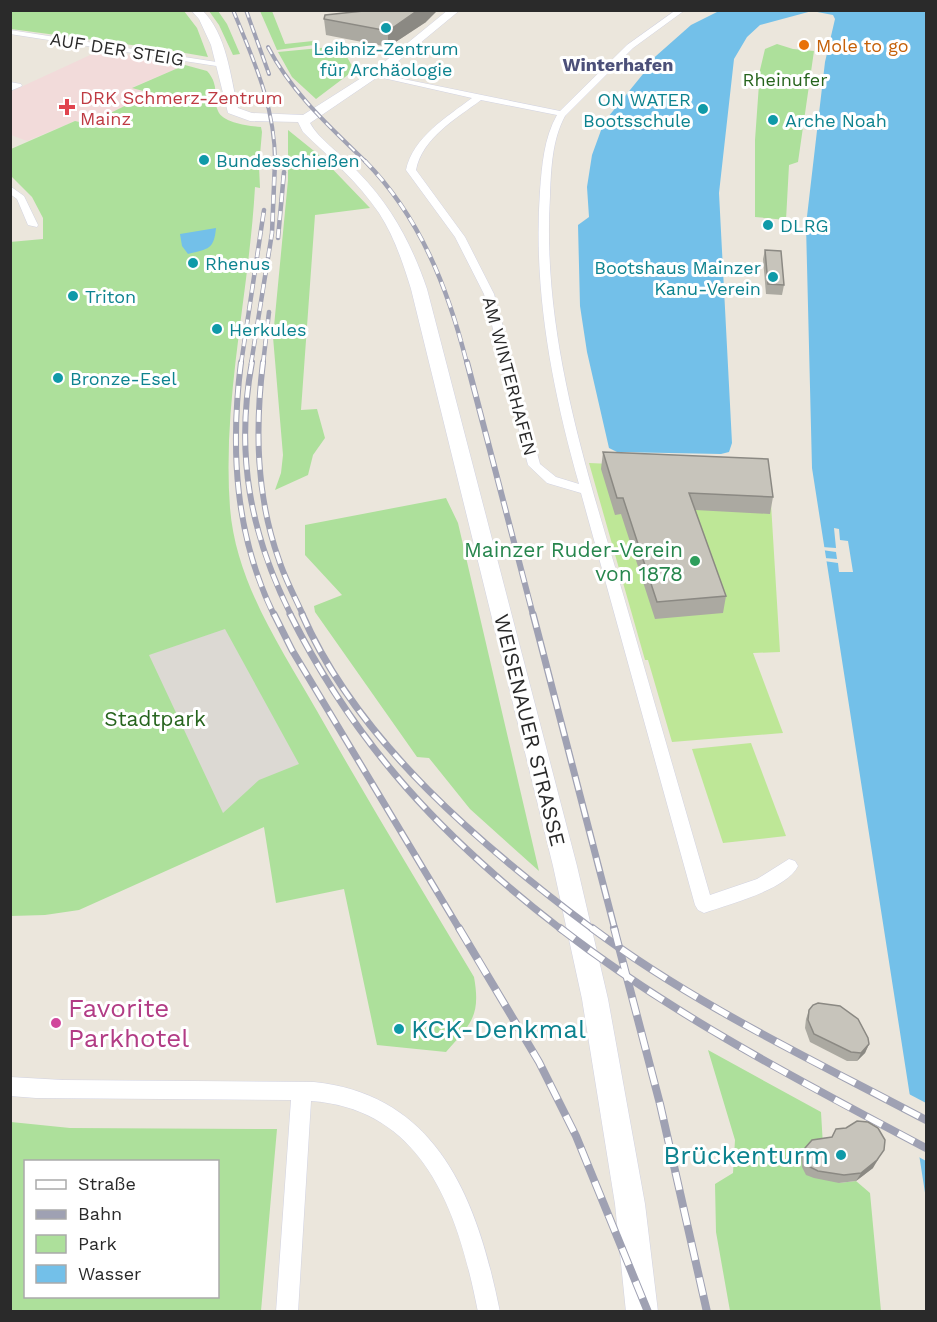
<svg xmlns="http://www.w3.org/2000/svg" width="937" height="1322" font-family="'Work Sans',sans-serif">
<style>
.medical{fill:#f2dbda}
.green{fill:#ade09b;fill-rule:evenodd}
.pitch{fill:#bee797}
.plaza{fill:#dcd9d3}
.water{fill:#73c0e9}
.pier{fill:#ebe6dc}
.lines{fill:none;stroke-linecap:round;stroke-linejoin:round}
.street-casing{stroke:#d2d3e2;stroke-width:1}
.secondary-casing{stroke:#d2d3e2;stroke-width:1}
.street{fill:#fff;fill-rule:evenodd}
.secondary{fill:#fff;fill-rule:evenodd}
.rail-far4-casing{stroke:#9fa1b3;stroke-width:4}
.rail-far3-casing{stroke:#9fa1b3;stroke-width:4.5}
.rail-far2-casing{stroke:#9fa1b3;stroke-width:6}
.rail-far1-casing{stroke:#9fa1b3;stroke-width:7}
.rail-casing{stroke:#9fa1b3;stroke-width:8}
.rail-far4{stroke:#fff;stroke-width:2;stroke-dasharray:8;stroke-linecap:butt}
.rail-far3{stroke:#fff;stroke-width:3;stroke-dasharray:9;stroke-linecap:butt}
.rail-far2{stroke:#fff;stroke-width:4;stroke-dasharray:12;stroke-linecap:butt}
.rail-far1{stroke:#fff;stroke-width:4.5;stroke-dasharray:14;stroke-linecap:butt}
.rail{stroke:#fff;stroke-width:6;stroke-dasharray:18;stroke-linecap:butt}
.wall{fill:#aba9a1}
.shaded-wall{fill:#8b8983}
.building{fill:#c7c4bb;stroke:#8b8983;stroke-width:1.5}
.culture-dot{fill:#0f9aa8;stroke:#fff;stroke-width:2}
.food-dot{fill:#e8710a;stroke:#fff;stroke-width:2}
.health-dot{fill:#e0444e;stroke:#fff;stroke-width:2}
.leisure-dot{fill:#2e9e5b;stroke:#fff;stroke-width:2}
.hotel-dot{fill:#d1479c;stroke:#fff;stroke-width:2}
.labels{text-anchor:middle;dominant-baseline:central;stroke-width:6;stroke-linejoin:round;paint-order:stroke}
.far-food-label{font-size:18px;fill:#c56008;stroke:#fff;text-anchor:start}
.far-culture-label{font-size:18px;fill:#0d838f;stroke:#fff;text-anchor:start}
.far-street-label{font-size:18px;fill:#2a2a2a;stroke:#fff}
.far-neighbourhood-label{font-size:18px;font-weight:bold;fill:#4c5079;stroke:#fff}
.far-park-label{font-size:18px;fill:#26641d;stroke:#fff}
.far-health-label{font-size:18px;fill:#be3a42;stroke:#fff;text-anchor:start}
.leisure-label{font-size:21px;fill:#27864d;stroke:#fff;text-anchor:end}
.park-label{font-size:21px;fill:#26641d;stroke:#fff}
.street-label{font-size:21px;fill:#2a2a2a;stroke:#fff}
.near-hotel-label{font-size:26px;fill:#b23c85;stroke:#fff;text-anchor:start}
.near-culture-label{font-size:26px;fill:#0d838f;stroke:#fff;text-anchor:start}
</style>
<rect width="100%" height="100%" fill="#ebe6dc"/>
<path class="medical" d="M101 50 185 65 133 87 151 93 88 124 75 121 27 141 11 135 10 92Z"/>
<g class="green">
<path d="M10 11H184L197 28 208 57 162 49 11 29Z"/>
<path d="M209 11H218L227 24 240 54 233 55 219 25Z"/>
<path d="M260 11H272L285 44 313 41 314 45 277 50Z"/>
<path d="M777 44 793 49 814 51 798 162 789 165 786 220 755 217V140L760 70 765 49Z"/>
<path d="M341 46 352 66 357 68 316 99 292 77 278 52Z"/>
<path d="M185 65 207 71C210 74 213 79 214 83 217 92 214 103 218 111 223 123 249 126 261 127L262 132 259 166 260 188 255 187C249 294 222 401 230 508 236 583 281 648 317 711 368 801 421 888 474 977 481 1016 471 1024 446 1052L377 1045 344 889 276 903 264 827 79 910 45 915 11 916 10 242 43 239V218L32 197 11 176V149L75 121 88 124 151 93 132 88Z"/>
<path d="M288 130 319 155 370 208 315 215 301 410 317 409 325 438 313 455 308 475 275 490 281 473 283 455 273 337 288 180Z"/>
<path d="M446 498 458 523 539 871 470 809 429 758 417 757 315 612 314 606 342 595 305 555V525Z"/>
<path d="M708 1050 821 1112 823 1146 839 1183 856 1181 870 1193 881 1311H730L716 1232 715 1184 733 1173 735 1140Z"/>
<path d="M11 1122 70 1128 277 1129 261 1311H11ZM26 1162H218V1296H26Z"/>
</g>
<g class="pitch">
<path d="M589 463 769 471 780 652 753 653 783 733 672 742 648 660H645Z"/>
<path d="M751 743 786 836 723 843 692 749Z"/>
</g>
<path class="plaza" d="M225 629 299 764 259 780 223 813 149 655Z"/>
<g class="water">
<path d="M719 11H926V1199L812 468 806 225 825 62 835 19 833 15 812 11 760 25 747 37 734 59 719 193 732 443 729 452 721 454 617 452 609 448 587 352 580 306 578 225 589 217 587 187 592 155 604 122 643 74 639 71 691 25Z"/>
<path d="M216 228C214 249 209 249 188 254L182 246 180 234Z"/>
</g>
<g class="pier">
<path d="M834 528 839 529 840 540 848 541 853 572H839L838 563 824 561V558L837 559 836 552 822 550V547L836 548Z"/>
<path d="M907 1093 926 1103V1161L917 1156Z"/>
</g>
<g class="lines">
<g class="street-casing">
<g id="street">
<path d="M676 10H685L633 48 565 116C552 140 551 169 550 196 541 344 592 485 632 625 658 715 684 805 710 895L757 879 789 859 795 861 798 866C786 890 729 904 704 913L698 910 695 905 581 493 547 483 528 465 484 294 455 237 406 170C413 137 447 117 472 98L370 75 374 73 560 111 627 45ZM481 100 557 115C544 138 542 165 540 191 533 290 552 389 579 484L556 477 540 464 494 294 465 237 416 170C422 138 457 118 481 100Z"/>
<path d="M10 30 223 63 227 65 223 67 10 34Z"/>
<path d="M10 82 21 84 22 86 10 91Z"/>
<path d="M10 186 24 196 38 225 37 227 28 225 17 199 10 194Z"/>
<path d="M10 1077 63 1080 314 1082C440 1095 478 1203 500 1312H478C459 1216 426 1109 311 1101L298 1312H276L291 1100 36 1098 10 1096Z"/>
</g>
</g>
<g class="secondary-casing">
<path id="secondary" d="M191 10H202C227 34 230 76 238 108L252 113 303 115 377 68 448 10H460L385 72 310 123C319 140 346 158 359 173 392 207 412 245 427 289L577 866 608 999 645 1204 658 1312H626L615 1204 582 999 553 866 411 289C403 263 394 236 379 213 358 182 329 157 303 132L298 122 250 121 228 113 211 45 199 19Z"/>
</g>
<use href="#street" class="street"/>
<use href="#secondary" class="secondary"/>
<g class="rail-far4-casing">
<g id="rail-far4">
<path d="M233 10C254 61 275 106 275 162"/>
<path d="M246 10 269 74"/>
<path d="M268 47C292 93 329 126 366 162"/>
</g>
</g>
<g class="rail-far3-casing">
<g id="rail-far3">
<path d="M365 161C420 217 448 288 467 364"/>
<path d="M278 238 284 172"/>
<path d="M241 364 264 210"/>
<path d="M251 364 272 233 275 161"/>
<path d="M263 364 269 312"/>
</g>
</g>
<g class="rail-far2-casing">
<g id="rail-far2">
<path d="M241 362C230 450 235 535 274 615"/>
<path d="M252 362C235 454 250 533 291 615"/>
<path d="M263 362C255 429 256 496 279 560 285 579 295 597 303 615"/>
<path d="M467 362 533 615"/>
</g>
</g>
<g class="rail-far1-casing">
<g id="rail-far1">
<path d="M274 614 292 650 460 930"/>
<path d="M290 614C357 748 444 839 562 930"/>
<path d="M302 614C358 743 484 848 594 930"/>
<path d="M533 614 615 930"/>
</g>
</g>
<g class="rail-casing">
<g id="rail">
<path d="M459 928 539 1062 576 1136 648 1312"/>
<path d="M560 928C674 1016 800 1081 926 1148"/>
<path d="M592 928C695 1005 813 1060 926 1120"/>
<path d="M614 928 660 1104 707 1312"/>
</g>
</g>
<use href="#rail-far4" class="rail-far4"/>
<use href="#rail-far3" class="rail-far3"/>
<use href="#rail-far2" class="rail-far2"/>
<use href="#rail-far1" class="rail-far1"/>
<use href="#rail" class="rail"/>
</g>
<g class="wall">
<path d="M324 19 426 22 388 47 326 35Z"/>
<path d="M765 250 784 285 782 295 766 294 763 259Z"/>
<path d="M603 452 773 497 770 514 695 510 726 596 723 613 655 619 621 514 615 515 601 469Z"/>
<path d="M809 1010 869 1044 865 1053 857 1061H847L810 1042 805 1028 806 1019Z"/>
<path d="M805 1148 873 1168 856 1181 839 1183 814 1178 806 1175 802 1167 801 1156Z"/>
</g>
<g class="shaded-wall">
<path d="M418 10H438L426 22 388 47V31Z"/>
<path d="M869 1044 865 1053 857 1061 861 1053Z"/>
<path d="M879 1158 873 1168 856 1181 861 1173Z"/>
</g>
<g class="building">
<path d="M373 10H418L388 31 324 19 325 15Z"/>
<path d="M765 250 781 251 784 285 768 284Z"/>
<path d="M603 452 768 459 773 497 689 493 726 596 657 602 623 498H617Z"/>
<path d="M818 1003 840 1006 858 1019 868 1038 869 1044 861 1053 851 1052 814 1034 808 1020 809 1010 813 1005Z"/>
<path d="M857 1121 868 1122 878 1128 885 1140 884 1150 877 1160 861 1173 844 1175 818 1171 810 1167 806 1159 805 1148 812 1140 832 1137 836 1129 846 1128Z"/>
</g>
<g class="culture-dot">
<circle cx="386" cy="28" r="6"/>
<circle cx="703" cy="109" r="6"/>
<circle cx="773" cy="120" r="6"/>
<circle cx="204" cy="160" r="6"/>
<circle cx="768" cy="225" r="6"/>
<circle cx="193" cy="263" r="6"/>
<circle cx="773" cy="277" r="6"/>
<circle cx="73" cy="296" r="6"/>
<circle cx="217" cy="329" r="6"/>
<circle cx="58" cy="378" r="6"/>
<circle cx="399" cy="1029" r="6"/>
<circle cx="841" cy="1155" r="6"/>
</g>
<circle class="food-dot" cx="804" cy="45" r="6"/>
<path class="health-dot" d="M64 98h6v6h6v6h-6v6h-6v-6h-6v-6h6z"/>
<circle class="leisure-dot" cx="695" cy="561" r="6"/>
<circle class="hotel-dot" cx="56" cy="1023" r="6"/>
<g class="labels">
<g class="far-food-label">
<text x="816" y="45">Mole to go</text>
</g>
<g class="far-culture-label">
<text x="386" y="48" text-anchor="middle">Leibniz-Zentrum<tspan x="386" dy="21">für Archäologie</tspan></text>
<text x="691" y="99" text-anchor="end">ON WATER<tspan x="691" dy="21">Bootsschule</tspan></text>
<text x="785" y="120">Arche Noah</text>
<text x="216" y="160">Bundesschießen</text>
<text x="780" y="225">DLRG</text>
<text x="205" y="263">Rhenus</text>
<text x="761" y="267" text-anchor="end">Bootshaus Mainzer<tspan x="761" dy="21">Kanu-Verein</tspan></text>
<text x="85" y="296">Triton</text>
<text x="229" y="329">Herkules</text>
<text x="70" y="378">Bronze-Esel</text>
</g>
<g class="far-street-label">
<text transform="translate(117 49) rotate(9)">AUF DER STEIG</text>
<text transform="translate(510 376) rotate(75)">AM WINTERHAFEN</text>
</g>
<g class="far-neighbourhood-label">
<text x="618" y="64">Winterhafen</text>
</g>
<g class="far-park-label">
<text x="785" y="79">Rheinufer</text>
</g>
<g class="far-health-label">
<text x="80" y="97">DRK Schmerz-Zentrum<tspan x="80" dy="21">Mainz</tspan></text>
</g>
<g class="leisure-label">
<text x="683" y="549">Mainzer Ruder-Verein<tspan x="683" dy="24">von 1878</tspan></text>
</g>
<g class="park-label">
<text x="155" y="718">Stadtpark</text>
</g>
<g class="street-label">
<text transform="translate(530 730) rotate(76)">WEISENAUER STRASSE</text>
</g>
<g class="near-hotel-label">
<text x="68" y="1008">Favorite<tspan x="68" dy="30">Parkhotel</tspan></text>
</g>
<g class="near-culture-label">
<text x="411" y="1029">KCK-Denkmal</text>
<text x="829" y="1155" text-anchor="end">Brückenturm</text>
</g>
</g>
<rect width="937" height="1322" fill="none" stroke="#2a2a2a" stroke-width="24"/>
<rect x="24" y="1160" width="195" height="138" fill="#ffffff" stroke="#aaaaaa" stroke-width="1.5"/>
<rect x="36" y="1180" width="30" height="9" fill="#ffffff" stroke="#aaaaaa" stroke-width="1.5"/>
<text x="78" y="1190" font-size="18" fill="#2a2a2a">Straße</text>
<rect x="36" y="1210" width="30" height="9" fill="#9fa1b3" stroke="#aaaaaa" stroke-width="1.5"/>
<text x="78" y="1220" font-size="18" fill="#2a2a2a">Bahn</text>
<rect x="36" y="1235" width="30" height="18" fill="#ade09b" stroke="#aaaaaa" stroke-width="1.5"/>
<text x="78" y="1250" font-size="18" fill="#2a2a2a">Park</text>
<rect x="36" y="1265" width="30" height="18" fill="#73c0e9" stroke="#aaaaaa" stroke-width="1.5"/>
<text x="78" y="1280" font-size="18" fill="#2a2a2a">Wasser</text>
</svg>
